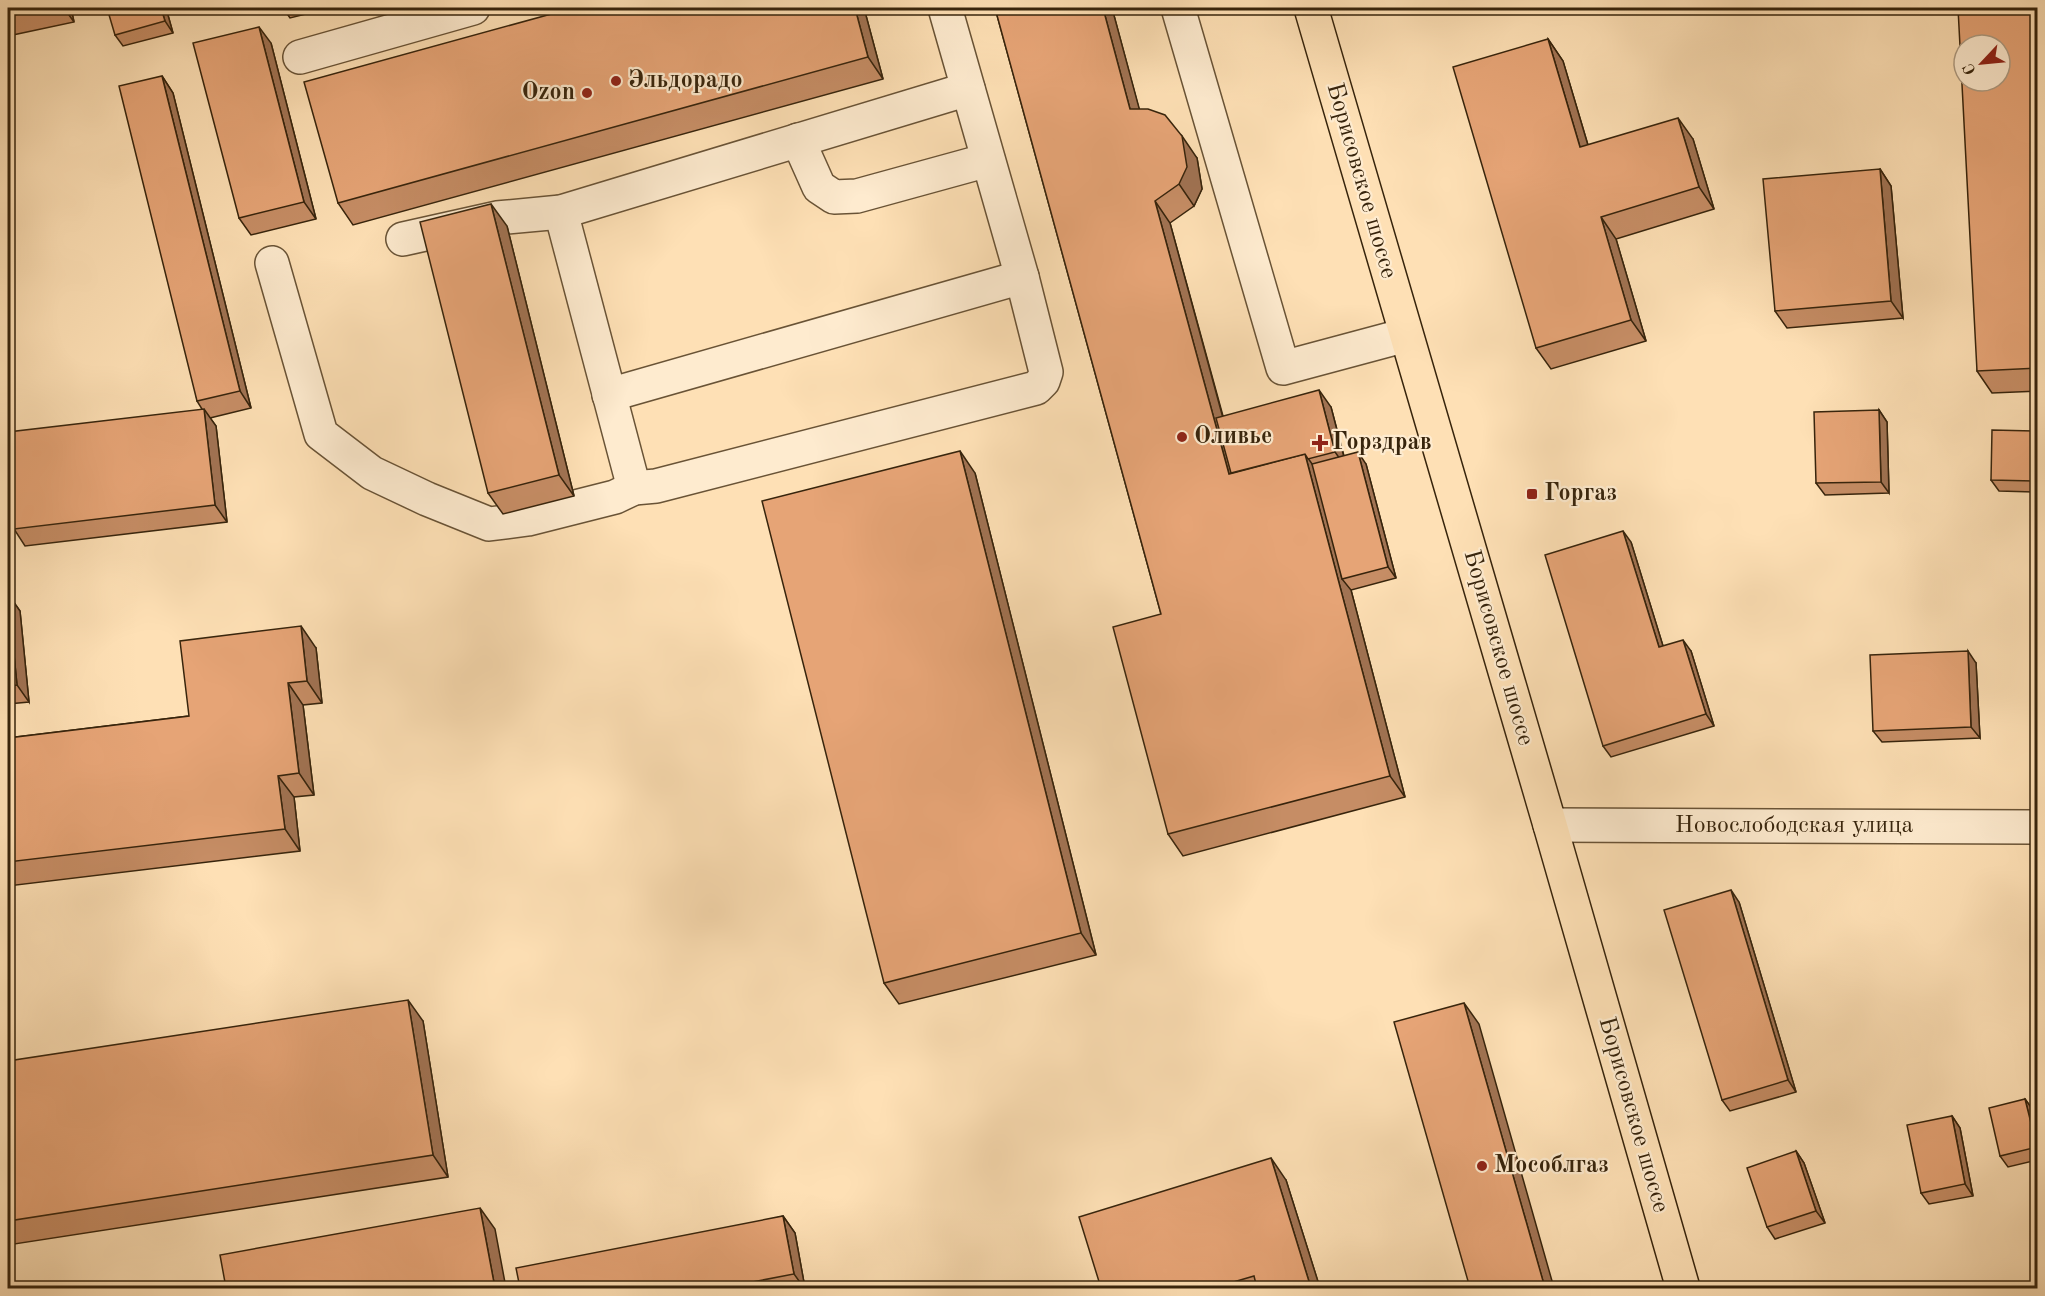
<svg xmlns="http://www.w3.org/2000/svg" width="2045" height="1296" font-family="'Old Standard TT',serif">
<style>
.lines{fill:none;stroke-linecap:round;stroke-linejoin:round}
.minor-casing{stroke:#695336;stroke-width:36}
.major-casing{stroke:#37240c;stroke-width:36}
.minor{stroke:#feebcf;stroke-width:33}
.major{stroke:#fee0b5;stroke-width:33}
.wall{fill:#c68d65;stroke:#37240c;stroke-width:1.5}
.shaded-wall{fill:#a17353;stroke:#37240c;stroke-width:1.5}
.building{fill:#e6a476;stroke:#37240c;stroke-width:1.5;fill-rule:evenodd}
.poi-dot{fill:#8f2418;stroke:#feebcf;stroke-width:2}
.labels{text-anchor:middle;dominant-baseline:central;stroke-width:4.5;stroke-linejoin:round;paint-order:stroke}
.poi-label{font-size:24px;font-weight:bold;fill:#37240c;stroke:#feebcf;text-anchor:start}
.street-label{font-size:24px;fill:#37240c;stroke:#feebcf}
</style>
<rect width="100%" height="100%" fill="#fee0b5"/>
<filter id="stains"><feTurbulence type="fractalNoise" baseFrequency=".00333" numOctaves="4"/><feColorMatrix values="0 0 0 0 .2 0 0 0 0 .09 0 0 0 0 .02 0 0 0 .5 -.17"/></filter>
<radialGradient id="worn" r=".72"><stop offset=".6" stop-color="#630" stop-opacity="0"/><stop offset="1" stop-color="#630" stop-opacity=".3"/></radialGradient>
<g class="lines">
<g class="minor-casing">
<g id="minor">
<path d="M1178 8 1283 368 1406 335"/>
<path d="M300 57 473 8"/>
<path d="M798 140 819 187 834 197 857 196 988 160"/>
<path d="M561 212 634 488"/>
<path d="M403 239 497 218 561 212 968 89"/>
<path d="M272 263 321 434 372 473 427 499 489 524 528 519 615 497 634 488 656 486 1036 388 1043 381 1046 372 1022 277 945 8"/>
<path d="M609 395 1022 277"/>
<path d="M1550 825 2038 827"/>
</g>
</g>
<g class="major-casing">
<path id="major" d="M1311 8 1550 825 1683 1288"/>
</g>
<use href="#minor" class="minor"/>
<use href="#major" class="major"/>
</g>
<g class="wall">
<path d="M8 8H71L74 22 8 36Z"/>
<path d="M166 8 173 33 123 46 115 35Z"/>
<path d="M283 8H330L290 18Z"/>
<path d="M573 8H864L883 79 353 225 338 203Z"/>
<path d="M995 8H1112L1139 109 1197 158 1202 189 1194 206 1170 223 1223 416 1331 407 1344 456 1366 464 1396 578 1351 590 1405 797 1183 856 1168 834 1161 614Z"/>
<path d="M1513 8H1528L1516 11Z"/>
<path d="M2037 8V391L1992 393 1977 371Z"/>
<path d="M1548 39 1563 61 1588 145 1693 139 1714 209 1616 239 1646 341 1551 369 1536 348Z"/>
<path d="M271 43 316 219 251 235 239 218Z"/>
<path d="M162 76 173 93 251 408 210 418 216 426 227 522 25 546 14 529 202 409 197 401Z"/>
<path d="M1880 169 1891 186 1903 318 1787 328 1775 311Z"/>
<path d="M507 226 574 496 503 514 488 493Z"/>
<path d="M1879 410 1887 422 1889 493 1825 495 1816 483Z"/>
<path d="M2037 431V492L1999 491 1991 480Z"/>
<path d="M975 473 1096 955 899 1004 884 983Z"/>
<path d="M1631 542 1663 646 1691 651 1714 726 1611 757 1603 746Z"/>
<path d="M8 594 20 611 29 702 8 704Z"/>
<path d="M316 648 322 703 303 705 314 795 294 797 300 851 8 886V738L189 716Z"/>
<path d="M1976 663 1980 738 1882 742 1873 731Z"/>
<path d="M1739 902 1796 1092 1730 1111 1722 1100Z"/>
<path d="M423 1021 448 1177 8 1245V1061Z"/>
<path d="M2025 1099 2033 1110 2037 1128V1160L2008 1167 2000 1156Z"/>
<path d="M1952 1116 1960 1128 1973 1196 1929 1204 1921 1193Z"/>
<path d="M1796 1151 1804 1163 1825 1223 1775 1239 1767 1227Z"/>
<path d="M1286 1180 1320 1288H1101Z"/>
<path d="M783 1216 795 1233 805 1288H520Z"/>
</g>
<g class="shaded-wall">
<path d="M64 8H71L74 22Z"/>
<path d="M161 8H166L173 33 165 21Z"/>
<path d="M855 8H864L883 79 868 57Z"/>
<path d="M1103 8H1112L1145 130 1130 109Z"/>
<path d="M259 27 271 43 316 219 304 202Z"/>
<path d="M1548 39 1563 61 1595 169 1580 147Z"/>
<path d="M162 76 173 93 251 408 240 391Z"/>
<path d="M1678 118 1693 139 1714 209 1699 187Z"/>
<path d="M1182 136 1197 158 1202 189 1194 206 1179 184Z"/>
<path d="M1880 169 1891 186 1903 318 1891 301Z"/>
<path d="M1155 201 1170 223 1239 477 1229 474Z"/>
<path d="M491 204 507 226 574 496 559 475Z"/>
<path d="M1601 217 1616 239 1646 341 1631 320Z"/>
<path d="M1319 390 1331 407 1347 469 1335 452Z"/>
<path d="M204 409 216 426 227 522 215 505Z"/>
<path d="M1879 410 1887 422 1889 493 1881 482Z"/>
<path d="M960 451 975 473 1096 955 1081 933Z"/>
<path d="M1358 452 1366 464 1396 578 1388 567Z"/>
<path d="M1305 454 1320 475 1342 579 1351 590 1405 797 1390 776Z"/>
<path d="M1623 531 1631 542 1667 659 1659 647Z"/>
<path d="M8 594 20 611 29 702 17 685Z"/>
<path d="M301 626 316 648 322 703 307 681Z"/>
<path d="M1683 640 1691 651 1714 726 1706 714Z"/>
<path d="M1968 651 1976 663 1980 738 1971 727Z"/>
<path d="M288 683 303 705 314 795 299 773Z"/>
<path d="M278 776 294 797 300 851 285 829Z"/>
<path d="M1731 890 1739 902 1796 1092 1788 1080Z"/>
<path d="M408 1000 423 1021 448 1177 433 1155Z"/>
<path d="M1464 1003 1479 1024 1554 1288H1545Z"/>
<path d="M2025 1099 2033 1110 2037 1128V1148Z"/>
<path d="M1952 1116 1960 1128 1973 1196 1965 1184Z"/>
<path d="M1796 1151 1804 1163 1825 1223 1816 1211Z"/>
<path d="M1271 1158 1286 1180 1320 1288H1311Z"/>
<path d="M480 1208 495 1229 506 1288H495Z"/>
<path d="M783 1216 795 1233 805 1288H804L794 1274Z"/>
</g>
<g class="building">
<path d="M8 8H50L8 16Z"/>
<path d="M107 8H161L165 21 115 35Z"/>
<path d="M573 8H855L868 57 338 203 304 82Z"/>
<path d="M995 8H1103L1130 109H1148L1165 115 1182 136 1187 167 1179 184 1155 201 1229 474 1305 454 1390 776 1168 834 1113 627 1161 614Z"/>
<path d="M1958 8H2037V368L1977 371ZM1964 45H2000V81H1964Z"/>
<path d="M259 27 304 202 239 218 193 43Z"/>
<path d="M1548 39 1580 147 1678 118 1699 187 1601 217 1631 320 1536 348 1453 67Z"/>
<path d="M162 76 240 391 197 401 119 86Z"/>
<path d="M1880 169 1891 301 1775 311 1763 179Z"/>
<path d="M491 204 559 475 488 493 420 222Z"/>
<path d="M1319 390 1335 452 1308 459 1305 454 1231 473 1216 418Z"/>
<path d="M204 409 215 505 14 529 8 481V432Z"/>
<path d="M1879 410 1881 482 1816 483 1814 412Z"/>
<path d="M1992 430 2037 431V481L1991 480Z"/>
<path d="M960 451 1081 933 884 983 762 501Z"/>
<path d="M1358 452 1388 567 1342 579 1312 464Z"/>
<path d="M1623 531 1659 647 1683 640 1706 714 1603 746 1545 555Z"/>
<path d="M8 594 17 685 8 686Z"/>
<path d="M301 626 307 681 288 683 299 773 278 776 285 829 8 862V738L189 716 180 641Z"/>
<rect x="2035" y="646" width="2" height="87"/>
<path d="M1968 651 1971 727 1873 731 1870 655Z"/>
<path d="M1731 890 1788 1080 1722 1100 1664 910Z"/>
<path d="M408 1000 433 1155 8 1221V1061Z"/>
<path d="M1464 1003 1545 1288H1470L1394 1022Z"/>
<path d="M2025 1099 2037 1147 2000 1156 1989 1108Z"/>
<path d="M1952 1116 1965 1184 1921 1193 1907 1125Z"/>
<path d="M1796 1151 1816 1211 1767 1227 1747 1168Z"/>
<path d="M1271 1158 1311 1288H1257L1254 1276 1213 1288H1101L1079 1217Z"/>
<path d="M480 1208 495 1288H226L220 1255Z"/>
<path d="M783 1216 794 1274 721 1288H520L516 1268Z"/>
</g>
<g class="poi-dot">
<circle cx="616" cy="81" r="6"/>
<circle cx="587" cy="93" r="6"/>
<circle cx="1182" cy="437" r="6"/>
<path d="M1317 434h6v6h6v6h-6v6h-6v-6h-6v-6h6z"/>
<rect x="1526" y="488" width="12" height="12" rx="3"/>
<circle cx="1482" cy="1166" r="6"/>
</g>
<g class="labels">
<g class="poi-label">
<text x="628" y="81">Эльдорадо</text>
<text x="575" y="93" text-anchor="end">Ozon</text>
<text x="1194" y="437">Оливье</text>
<text x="1332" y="443">Горздрав</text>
<text x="1544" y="494">Горгаз</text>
<text x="1494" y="1166">Мособлгаз</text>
</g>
<g class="street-label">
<text transform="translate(1361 181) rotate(74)">Борисовское шоссе</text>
<text transform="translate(1498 648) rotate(74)">Борисовское шоссе</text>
<text x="1794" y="826">Новослободская улица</text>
<text transform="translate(1633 1115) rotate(74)">Борисовское шоссе</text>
</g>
</g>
<rect width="2045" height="1296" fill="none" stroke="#fee0b5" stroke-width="30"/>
<rect x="9" y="9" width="2027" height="1278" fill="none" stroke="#37240c" stroke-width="3"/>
<rect x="15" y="15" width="2015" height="1266" fill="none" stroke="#37240c" stroke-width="1.5"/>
<g transform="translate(1982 63) rotate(244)"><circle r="28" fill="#feebcf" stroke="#ae9b81" stroke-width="1.5"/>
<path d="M0-4.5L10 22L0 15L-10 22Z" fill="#8f2418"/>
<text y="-9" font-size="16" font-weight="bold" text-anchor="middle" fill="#37240c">С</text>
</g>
<rect width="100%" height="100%" filter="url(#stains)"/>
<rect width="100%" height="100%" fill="url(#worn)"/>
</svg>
